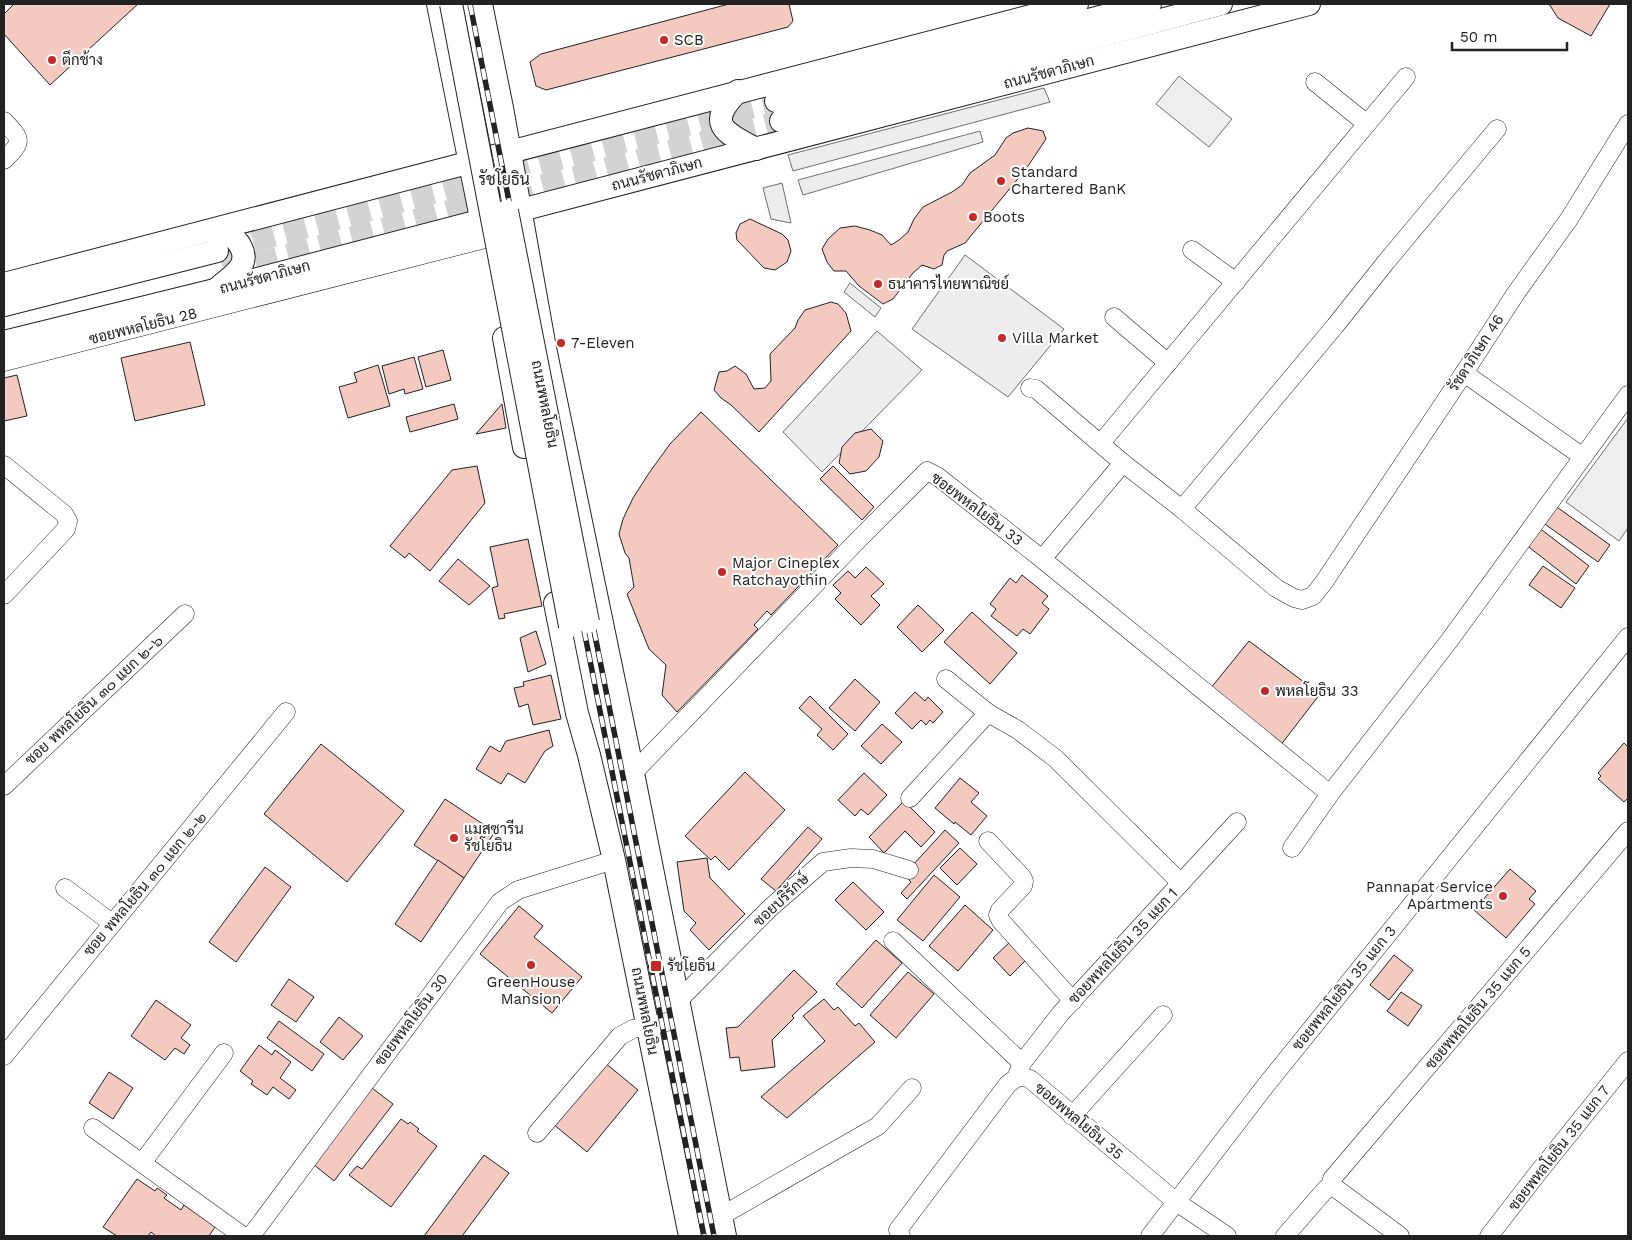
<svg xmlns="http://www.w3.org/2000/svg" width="1632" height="1240" font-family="'Work Sans',Sarabun,sans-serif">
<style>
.green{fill:#eee;stroke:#6f6f6f}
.parking{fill:#ededed;stroke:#6f6f6f}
.building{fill:#f3c9c0;stroke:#222}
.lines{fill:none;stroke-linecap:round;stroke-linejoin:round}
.major-tunnel{stroke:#d3d3d3;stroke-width:22;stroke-dasharray:22 11;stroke-linecap:butt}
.minor-casing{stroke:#222;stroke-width:19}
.major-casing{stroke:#222;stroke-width:24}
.minor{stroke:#fff;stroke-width:18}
.major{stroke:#fff;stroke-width:22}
.rail-casing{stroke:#222;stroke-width:5.5}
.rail{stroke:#fff;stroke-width:4;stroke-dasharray:11;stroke-linecap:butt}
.major-bridge-casing{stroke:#222;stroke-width:24;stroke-linecap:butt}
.major-bridge{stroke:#fff;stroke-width:22}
.poi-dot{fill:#c62828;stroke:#fff;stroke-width:2}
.labels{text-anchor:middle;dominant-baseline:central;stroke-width:4;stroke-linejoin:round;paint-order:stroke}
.poi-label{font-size:15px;fill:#222;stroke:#fff;text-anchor:start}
.street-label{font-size:15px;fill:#222;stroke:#fff}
.neighbourhood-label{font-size:16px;fill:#222;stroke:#fff}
</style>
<rect width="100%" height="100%" fill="#fff"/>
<g class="green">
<path d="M1179 76 1232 119 1209 147 1156 104Z"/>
<path d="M1628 418V528L1619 541 1566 502Z"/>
</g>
<g class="parking">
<path d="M1044 88 1050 102 793 171 788 155Z"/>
<path d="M980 131 983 142 803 195 798 180Z"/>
<path d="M782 183 791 223 771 219 763 188Z"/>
<path d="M965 255 1064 329 1008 397 912 329Z"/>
<path d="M850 283 881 308 875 317 844 292Z"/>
<path d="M877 331 922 370 822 472 783 432Z"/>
</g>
<g class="building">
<path d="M14 4H138L50 85 4 34V14Z"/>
<path d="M729 4H789L793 21 788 27 546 90 536 86 530 62 541 54Z"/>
<path d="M1549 4H1610L1591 36 1558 18Z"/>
<path d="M1028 128 1043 131 1046 139 1026 169 965 243 947 251 944 255 942 265 934 269 922 265 913 273 893 299 883 304 859 286 846 271H834L827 262 822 249 828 239 840 228 855 226 870 230 882 235 891 245 899 240 908 232 914 219 923 207 952 192 962 185 970 173 995 155 1006 138 1013 133Z"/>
<path d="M750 219 782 234 788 240 791 251 787 262 775 270 764 268 737 240 736 233 740 224Z"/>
<path d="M831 302 838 304 846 313 851 331 759 432 731 405 721 398 714 390 719 372 727 371 735 366 746 374 754 389 765 388 771 381 770 354 795 328 798 320 805 310Z"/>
<path d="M190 342 205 405 135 421 121 358Z"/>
<path d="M443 350 451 380 426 387 418 357Z"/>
<path d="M414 357 423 389 405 394 404 389 389 394 382 366Z"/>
<path d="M378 365 390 406 348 418 339 387 357 382 354 373Z"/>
<path d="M17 375 27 416 4 421V378Z"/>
<path d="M454 404 458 419 410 432 406 417Z"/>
<path d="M502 404 506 428 476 434Z"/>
<path d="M701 412 838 545 771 615 767 611 754 625 758 629 677 712 662 695 666 665 649 649 627 594 634 587 629 558 625 553 619 534 623 519 633 498 649 473 670 444Z"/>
<path d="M871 429 883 441 879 457 866 471 850 474 839 463 842 447 855 433Z"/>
<path d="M477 466 485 503 430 571 409 553 405 558 390 546 452 470Z"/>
<path d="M833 466 874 507 862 520 820 479Z"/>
<path d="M1554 505 1610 545 1598 562 1542 522Z"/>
<path d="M1538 527 1589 566 1576 584 1525 544Z"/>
<path d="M528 539 542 606 504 614 505 618 499 619 492 588 498 586 490 547Z"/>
<path d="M458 559 490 586 469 605 439 581Z"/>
<path d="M1543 566 1575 588 1561 608 1529 585Z"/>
<path d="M866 567 884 584 871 596 880 605 861 625 835 599 841 593 833 585 848 571 855 578Z"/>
<path d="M1022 575 1048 596 1042 603 1049 609 1030 634 1023 629 1017 636 991 616 996 609 990 604 1010 578 1016 583Z"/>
<path d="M918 605 944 630 922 652 897 627Z"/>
<path d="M972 612 1017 653 990 684 944 642Z"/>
<path d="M536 631 546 664 528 672 520 638Z"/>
<path d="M1249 641 1320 694 1280 746 1210 689Z"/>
<path d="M551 675 561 719 533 725 528 704 519 707 514 688 524 686 523 682Z"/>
<path d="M855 679 880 702 855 731 829 708Z"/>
<path d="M915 692 925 701 928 697 943 712 933 723 930 720 926 725 921 720 912 729 895 713Z"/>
<path d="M810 696 848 734 833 750 817 735 822 729 799 708Z"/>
<path d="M882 724 902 742 881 764 861 746Z"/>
<path d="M549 730 553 746 545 751 525 783 508 773 501 784 476 769 490 746 500 752 506 741Z"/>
<path d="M1624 743 1627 746 1628 745V798L1624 802 1598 779 1601 776 1598 773Z"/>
<path d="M321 744 404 811 347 882 264 814Z"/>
<path d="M745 772 785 810 729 870 715 856 711 860 685 836Z"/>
<path d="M864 773 887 795 868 815 861 809 855 816 838 800Z"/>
<path d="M960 778 979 793 971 802 987 816 971 835 955 822 954 824 935 808Z"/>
<path d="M445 799 495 832 464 878 414 845Z"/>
<path d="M904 801 935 832 921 847 905 831 884 853 869 837Z"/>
<path d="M808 827 822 839 776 891 761 879Z"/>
<path d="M945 830 959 843 907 899 901 893 911 882 908 879 916 869 912 866Z"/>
<path d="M960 848 977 864 957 885 940 868Z"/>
<path d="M707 858 710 878 745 914 709 950 690 930 696 923 684 911 677 862Z"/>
<path d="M438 860 464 878 421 942 395 924Z"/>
<path d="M265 867 291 887 236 962 209 942Z"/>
<path d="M1510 869 1536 891 1529 899 1535 904 1506 938 1474 910Z"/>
<path d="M934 875 960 897 923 941 897 920Z"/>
<path d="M853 882 884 912 866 930 835 900Z"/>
<path d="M965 905 993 930 958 971 929 946Z"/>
<path d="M519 906 543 926 534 937 582 977 552 1013 480 954Z"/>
<path d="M876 940 902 963 862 1008 836 984Z"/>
<path d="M1010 942 1027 959 1010 976 993 958Z"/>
<path d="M1394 955 1413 970 1389 1000 1370 985Z"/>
<path d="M794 970 817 992 792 1016 794 1018 772 1040 775 1067 741 1071 739 1057 730 1058 726 1028 738 1027Z"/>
<path d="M908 972 934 994 896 1038 870 1015Z"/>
<path d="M289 979 314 997 296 1022 271 1005Z"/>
<path d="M1401 992 1422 1006 1408 1026 1387 1011Z"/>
<path d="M824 999 834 1010 838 1007 855 1026 859 1023 875 1042 787 1118 761 1097 825 1041 803 1016Z"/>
<path d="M156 1000 191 1025 181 1038 190 1045 184 1054 175 1048 165 1060 131 1036Z"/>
<path d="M339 1017 363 1036 343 1060 320 1042Z"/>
<path d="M279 1021 324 1054 312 1071 267 1038Z"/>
<path d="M259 1045 272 1055 275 1050 291 1062 280 1078 296 1090 289 1099 273 1087 267 1095 251 1084 253 1081 240 1071Z"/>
<path d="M604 1062 638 1090 587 1152 553 1124Z"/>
<path d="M109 1072 133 1088 113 1119 89 1103Z"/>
<path d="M372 1088 393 1104 334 1181 313 1164Z"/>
<path d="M401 1119 408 1124 410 1122 419 1129 417 1131 437 1146 391 1207 349 1175 357 1166 362 1169Z"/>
<path d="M484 1155 509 1173 462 1236H424Z"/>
<path d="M137 1179 155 1191 157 1188 167 1195 164 1198 181 1210 184 1205 215 1227 209 1236H156L151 1232 148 1236H117L103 1227Z"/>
</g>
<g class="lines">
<g class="major-tunnel">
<path d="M221 250 776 101"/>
<path d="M224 272 781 121"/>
</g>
<g class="minor-casing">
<g id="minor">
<path d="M1315 82 1367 124"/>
<path d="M4 121C22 140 23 141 4 160"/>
<path d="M1192 250 1236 282"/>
<path d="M1114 317 1168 363"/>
<path d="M4 362 485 239"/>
<path d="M1464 373 1583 457"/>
<path d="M1030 388 1036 389 1123 463 1182 509 1276 588 1294 598 1302 600 1313 596 1324 582 1464 373 1516 293 1569 219 1628 124"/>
<path d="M1101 443 1406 77"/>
<path d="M4 465 64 514 68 521 66 529 4 595"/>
<path d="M1182 509 1335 326 1386 262 1497 129"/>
<path d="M1042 559 1123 463"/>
<path d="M946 679 988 713 1018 730 1055 758 1181 883"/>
<path d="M633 773 858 540 927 471 937 476 1042 559 1330 794"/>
<path d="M4 786 185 614"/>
<path d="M910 798 988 713"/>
<path d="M988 841 1022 877 1024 881 1023 886 1000 910 998 915 1001 921 1073 1001"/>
<path d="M1292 848 1330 794 1449 641 1628 395"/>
<path d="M65 888 112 923"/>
<path d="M893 941 1022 1063"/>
<path d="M678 1001 770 908 823 862 851 858 873 859 909 870"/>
<path d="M4 1056 286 712"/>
<path d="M1017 1076 1022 1063 1061 1013 1237 822"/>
<path d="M1072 1116 1163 1015"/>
<path d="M93 1128 243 1236"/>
<path d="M537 1133 620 1036 633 1029 681 1019"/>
<path d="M142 1163 224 1053"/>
<path d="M1330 1187 1332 1179 1628 831"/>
<path d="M721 1216 878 1126 912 1088"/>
<path d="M251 1236 500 902 518 890 614 860"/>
<path d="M901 1236 898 1230 901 1226 1008 1084C1017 1077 1020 1075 1030 1079L1175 1201 1227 1236"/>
<path d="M1150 1236 1266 1085 1628 637"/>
<path d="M1285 1236 1326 1189 1334 1187 1400 1236"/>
<path d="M1489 1236 1537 1174 1628 1061"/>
</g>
</g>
<g class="major-casing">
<g id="major">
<path d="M438 4 484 233"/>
<path d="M481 4 502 108 545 348 633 773 725 1236"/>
<path d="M738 91C706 124 723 132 756 149"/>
<path d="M776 101 1150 4"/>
<path d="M781 121 1221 4"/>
<path d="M208 231C214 232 222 232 227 234 239 239 248 254 241 266 236 275 225 281 218 288"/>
<path d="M4 284 1077 4"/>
<path d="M4 305 217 251"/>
<path d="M504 338 524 447"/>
<path d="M4 342 215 290 1309 4"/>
<path d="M555 603 577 713 589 755 614 860 690 1236"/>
</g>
</g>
<use href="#minor" class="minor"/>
<use href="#major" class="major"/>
<g class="rail-casing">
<g id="rail">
<path d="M460 4 704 1236"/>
<path d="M470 4 714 1236"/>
</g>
</g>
<use href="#rail" class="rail"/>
<g class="major-bridge-casing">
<g id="major-bridge">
<path d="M451 4 570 626"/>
<path d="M507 211 588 622"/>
</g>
</g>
<use href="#major-bridge" class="major-bridge"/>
</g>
<g class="poi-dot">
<circle cx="664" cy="40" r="5"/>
<circle cx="52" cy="60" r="5"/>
<circle cx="1001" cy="181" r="5"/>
<circle cx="973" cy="217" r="5"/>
<circle cx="878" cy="284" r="5"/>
<circle cx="1002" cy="338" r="5"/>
<circle cx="561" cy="343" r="5"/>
<circle cx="722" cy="572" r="5"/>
<circle cx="1265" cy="691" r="5"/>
<circle cx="454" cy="838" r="5"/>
<circle cx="1503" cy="896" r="5"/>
<circle cx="531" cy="965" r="5"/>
<rect x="650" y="960" width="12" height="12" rx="2.5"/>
</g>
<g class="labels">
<g class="poi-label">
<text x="674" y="40">SCB</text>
<text x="62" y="60">ตึกช้าง</text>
<text x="1011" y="172">Standard<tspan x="1011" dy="17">Chartered BanK</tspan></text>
<text x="983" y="217">Boots</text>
<text x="888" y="284">ธนาคารไทยพาณิชย์</text>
<text x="1012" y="338">Villa Market</text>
<text x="571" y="343">7-Eleven</text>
<text x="732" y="563">Major Cineplex<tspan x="732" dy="17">Ratchayothin</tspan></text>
<text x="1275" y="691">พหลโยธิน 33</text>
<text x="464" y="829">แมสซารีน<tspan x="464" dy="17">รัชโยธิน</tspan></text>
<text x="1493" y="887" text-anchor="end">Pannapat Service<tspan x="1493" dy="17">Apartments</tspan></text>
<text x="667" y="966">รัชโยธิน</text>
<text x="531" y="982" text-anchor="middle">GreenHouse<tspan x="531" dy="17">Mansion</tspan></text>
</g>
<g class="street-label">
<text transform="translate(1049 72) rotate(-15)">ถนนรัชดาภิเษก</text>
<text transform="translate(657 174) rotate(-15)">ถนนรัชดาภิเษก</text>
<text transform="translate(265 277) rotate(-15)">ถนนรัชดาภิเษก</text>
<text transform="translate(143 326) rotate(-14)">ซอยพหลโยธิน 28</text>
<text transform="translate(1476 353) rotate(-57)">รัชดาภิเษก 46</text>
<text transform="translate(545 404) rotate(79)">ถนนพหลโยธิน</text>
<text transform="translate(977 509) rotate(37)">ซอยพหลโยธิน 33</text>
<text transform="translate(94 700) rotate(-43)">ซอย พหลโยธิน ๓๐ แยก ๒-๖</text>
<text transform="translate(145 884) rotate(-50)">ซอย พหลโยธิน ๓๐ แยก ๒-๒</text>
<text transform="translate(781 900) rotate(-43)">ซอยบริรักษ์</text>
<text transform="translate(1123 946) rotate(-47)">ซอยพหลโยธิน 35 แยก 1</text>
<text transform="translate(1344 988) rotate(-51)">ซอยพหลโยธิน 35 แยก 3</text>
<text transform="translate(1478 1008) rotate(-50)">ซอยพหลโยธิน 35 แยก 5</text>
<text transform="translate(645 1011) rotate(79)">ถนนพหลโยธิน</text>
<text transform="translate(411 1020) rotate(-53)">ซอยพหลโยธิน 30</text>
<text transform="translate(1079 1121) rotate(40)">ซอยพหลโยธิน 35</text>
<text transform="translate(1559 1148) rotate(-52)">ซอยพหลโยธิน 35 แยก 7</text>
</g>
<g class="neighbourhood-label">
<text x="504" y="179">รัชโยธิน</text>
</g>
</g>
<rect width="1632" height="1240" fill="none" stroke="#222222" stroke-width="10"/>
<path d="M1452 42v8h115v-8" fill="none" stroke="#222222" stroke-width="2.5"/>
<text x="1460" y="42" font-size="15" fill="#222222" stroke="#ffffff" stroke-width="4" paint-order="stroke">50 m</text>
</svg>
